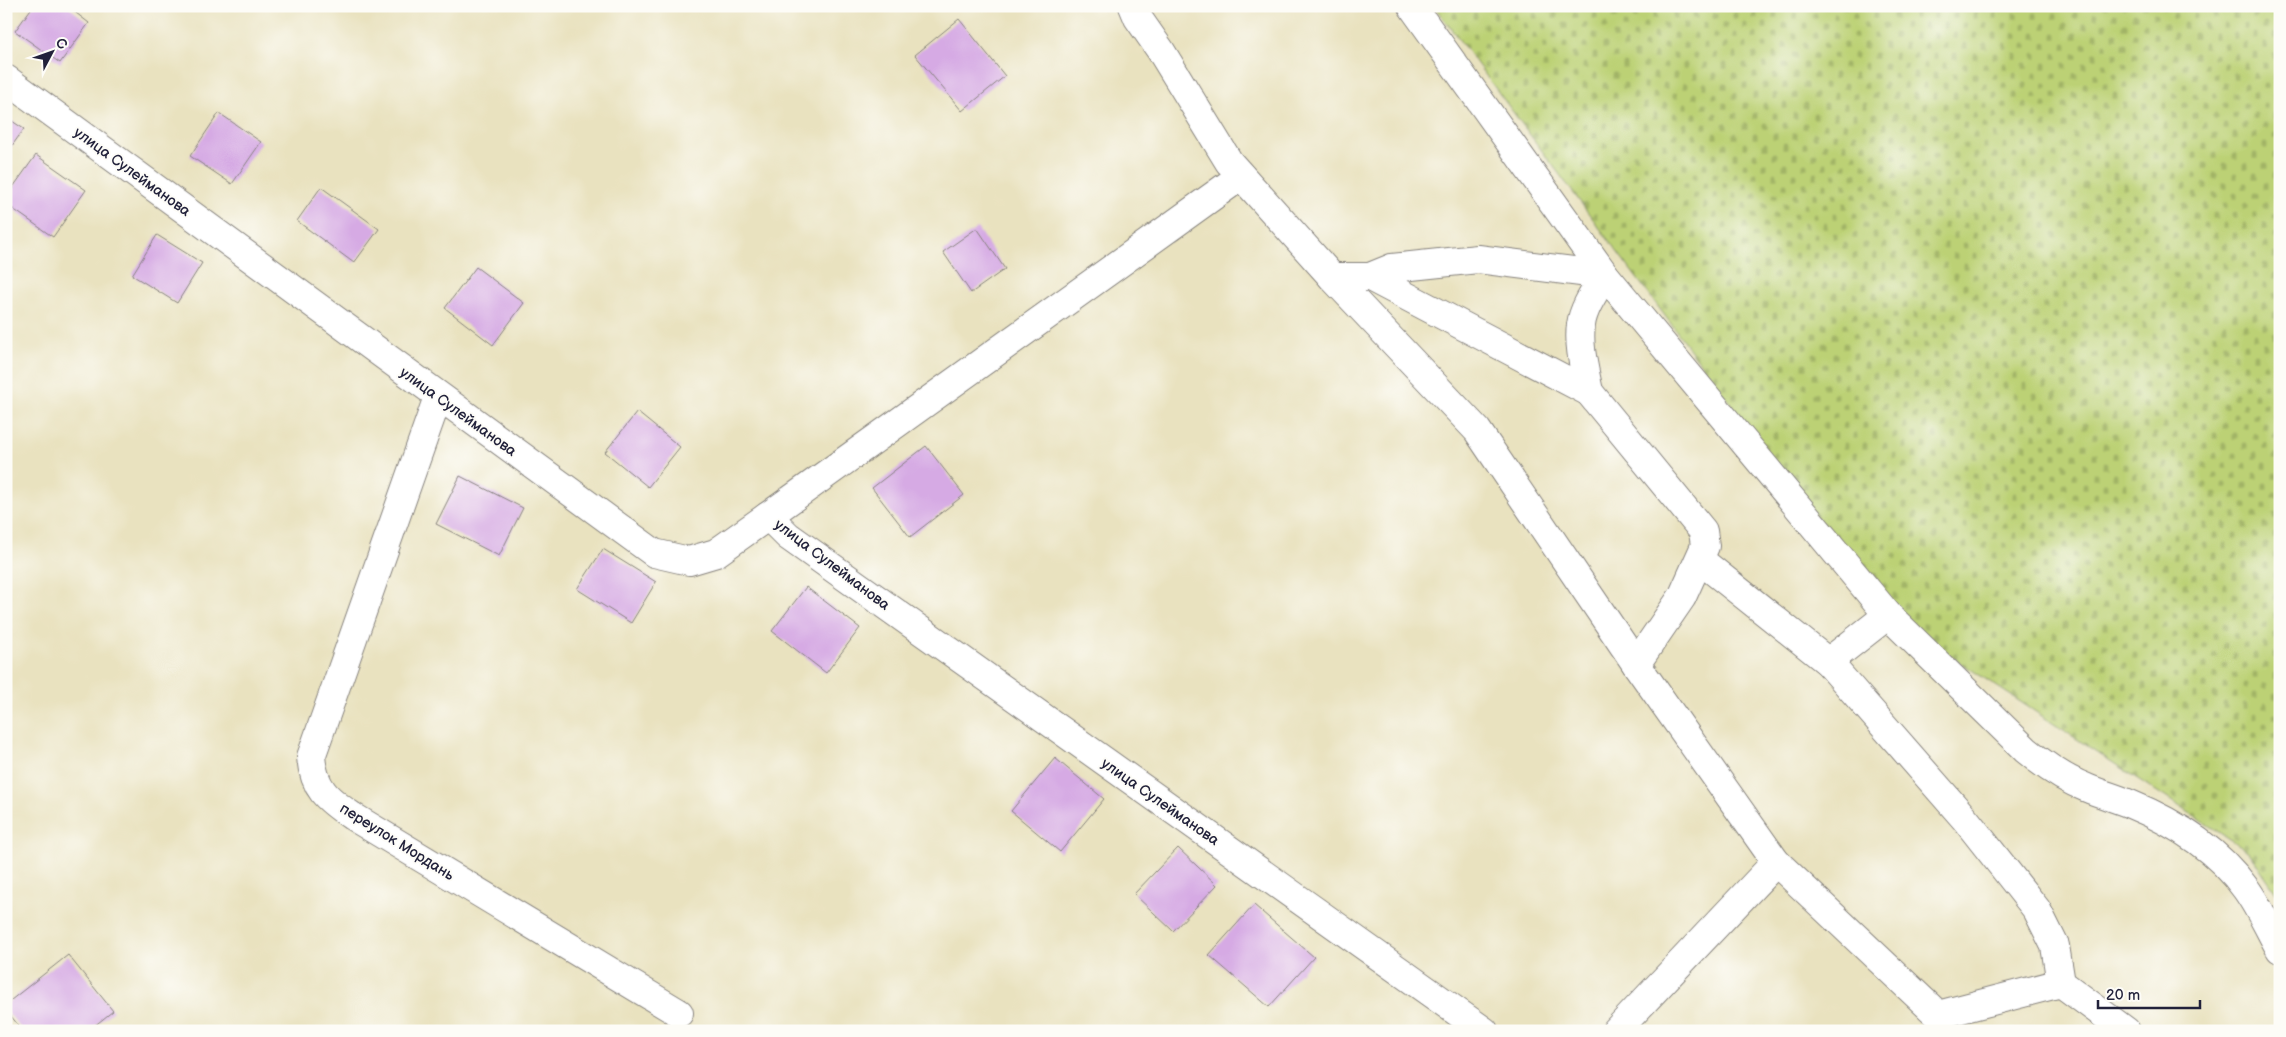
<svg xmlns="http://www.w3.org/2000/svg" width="2286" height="1037" font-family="'Balsamiq Sans',sans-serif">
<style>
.cemetery{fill:url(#cemetery-stones);stroke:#6f7a58}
.building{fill:#d6aae4}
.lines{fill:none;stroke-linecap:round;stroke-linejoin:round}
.minor-casing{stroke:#86827d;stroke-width:30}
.minor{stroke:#fff;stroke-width:28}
.labels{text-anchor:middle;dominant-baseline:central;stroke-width:4;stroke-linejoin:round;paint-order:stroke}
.street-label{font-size:15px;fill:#22223b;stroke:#fdfcf7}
</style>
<defs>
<pattern id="cemetery-stones" width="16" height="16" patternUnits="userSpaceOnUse" patternTransform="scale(1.25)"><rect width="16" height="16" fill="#bcd175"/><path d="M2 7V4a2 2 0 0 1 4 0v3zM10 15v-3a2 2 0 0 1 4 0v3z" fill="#a1b366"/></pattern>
</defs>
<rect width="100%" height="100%" fill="#fdfcf7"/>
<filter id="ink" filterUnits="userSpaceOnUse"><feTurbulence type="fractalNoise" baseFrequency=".02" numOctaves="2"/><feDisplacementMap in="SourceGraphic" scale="10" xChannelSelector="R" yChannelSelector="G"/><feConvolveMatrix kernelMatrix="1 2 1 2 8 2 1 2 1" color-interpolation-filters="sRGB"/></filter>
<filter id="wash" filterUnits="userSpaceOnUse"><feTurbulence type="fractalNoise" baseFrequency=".0096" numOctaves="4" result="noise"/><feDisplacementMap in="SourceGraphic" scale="20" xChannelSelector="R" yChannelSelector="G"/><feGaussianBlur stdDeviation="1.12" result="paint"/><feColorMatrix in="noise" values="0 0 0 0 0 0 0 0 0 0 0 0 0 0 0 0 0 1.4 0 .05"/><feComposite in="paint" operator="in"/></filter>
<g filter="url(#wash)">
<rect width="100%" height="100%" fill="#e9e2bf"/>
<path class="cemetery" d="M1434 6H2280V898L2249 852 1888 615Z"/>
<g id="blocks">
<g class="building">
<path d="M33 6H67L89 23 60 63 15 31Z"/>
<path d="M959 19 1005 76 962 111 915 55Z"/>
<path d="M219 113 261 142 232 184 190 156Z"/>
<path d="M6 117 24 129 6 154Z"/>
<path d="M36 155 86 190 53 237 6 204V197Z"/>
<path d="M321 187 379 229 354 263 297 221Z"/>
<path d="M977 228 1005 269 971 293 943 252Z"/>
<path d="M157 235 202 263 177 303 132 275Z"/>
<path d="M476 267 524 303 493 345 445 308Z"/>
<path d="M637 412 680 447 648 487 605 452Z"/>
<path d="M926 446 964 495 910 537 872 488Z"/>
<path d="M460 476 523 508 499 556 436 524Z"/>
<path d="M603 549 656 582 631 623 577 589Z"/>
<path d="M806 587 860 628 826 673 772 631Z"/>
<path d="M1055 758 1104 799 1060 852 1011 811Z"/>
<path d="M1178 848 1217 885 1173 931 1134 894Z"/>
<path d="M1254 905 1314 957 1269 1007 1209 955Z"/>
<path d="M68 955 113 1011 88 1031H23L6 1010V1004Z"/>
</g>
</g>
</g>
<g filter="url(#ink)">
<use href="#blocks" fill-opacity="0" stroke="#86827d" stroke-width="1"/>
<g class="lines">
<g class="minor-casing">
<g id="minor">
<path d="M1133 6 1138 18 1161 51 1229 162 1332 277H1370L1392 268 1478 259 1605 275C1596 290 1583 308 1581 325 1578 347 1585 371 1589 392L1370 277"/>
<path d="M1412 6 1605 275 1888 615 1828 662 1700 560"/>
<path d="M6 79 654 553 689 561 716 553 768 516 788 536 1484 1031"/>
<path d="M1332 277 1477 430 1636 664 1682 597 1705 546 1703 531 1589 392"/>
<path d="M438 397 311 757C314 789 327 799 352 816L679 1013"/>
<path d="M768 516 1241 176"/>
<path d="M1888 615 2026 750C2044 765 2064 779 2087 788 2101 794 2116 798 2130 804 2174 822 2218 850 2246 889 2259 907 2269 929 2280 949"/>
<path d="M1828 662 1966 820 2037 910 2055 946 2061 983"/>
<path d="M1636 664 1776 862 1938 1015 2061 983 2126 1031"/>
<path d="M1616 1031 1776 862"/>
</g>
</g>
<use href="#minor" class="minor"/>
</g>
</g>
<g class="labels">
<g class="street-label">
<text transform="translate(132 172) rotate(36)">улица Сулейманова</text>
<text transform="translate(458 412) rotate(36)">улица Сулейманова</text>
<text transform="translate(832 565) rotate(37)">улица Сулейманова</text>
<text transform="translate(1160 802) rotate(35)">улица Сулейманова</text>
<text transform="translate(397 842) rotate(32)">переулок Мордань</text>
</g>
</g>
<rect width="2286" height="1037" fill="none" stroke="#fdfcf7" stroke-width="25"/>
<g transform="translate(52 52) rotate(49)" stroke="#fdfcf7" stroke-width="4" paint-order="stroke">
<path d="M0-4L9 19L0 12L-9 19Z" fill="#22223b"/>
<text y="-8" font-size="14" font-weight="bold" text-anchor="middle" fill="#22223b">С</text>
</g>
<path d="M2098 1000v8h102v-8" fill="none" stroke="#22223b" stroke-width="2.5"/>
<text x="2106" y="1000" font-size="15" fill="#22223b" stroke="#fdfcf7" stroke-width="4" paint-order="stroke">20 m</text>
</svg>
